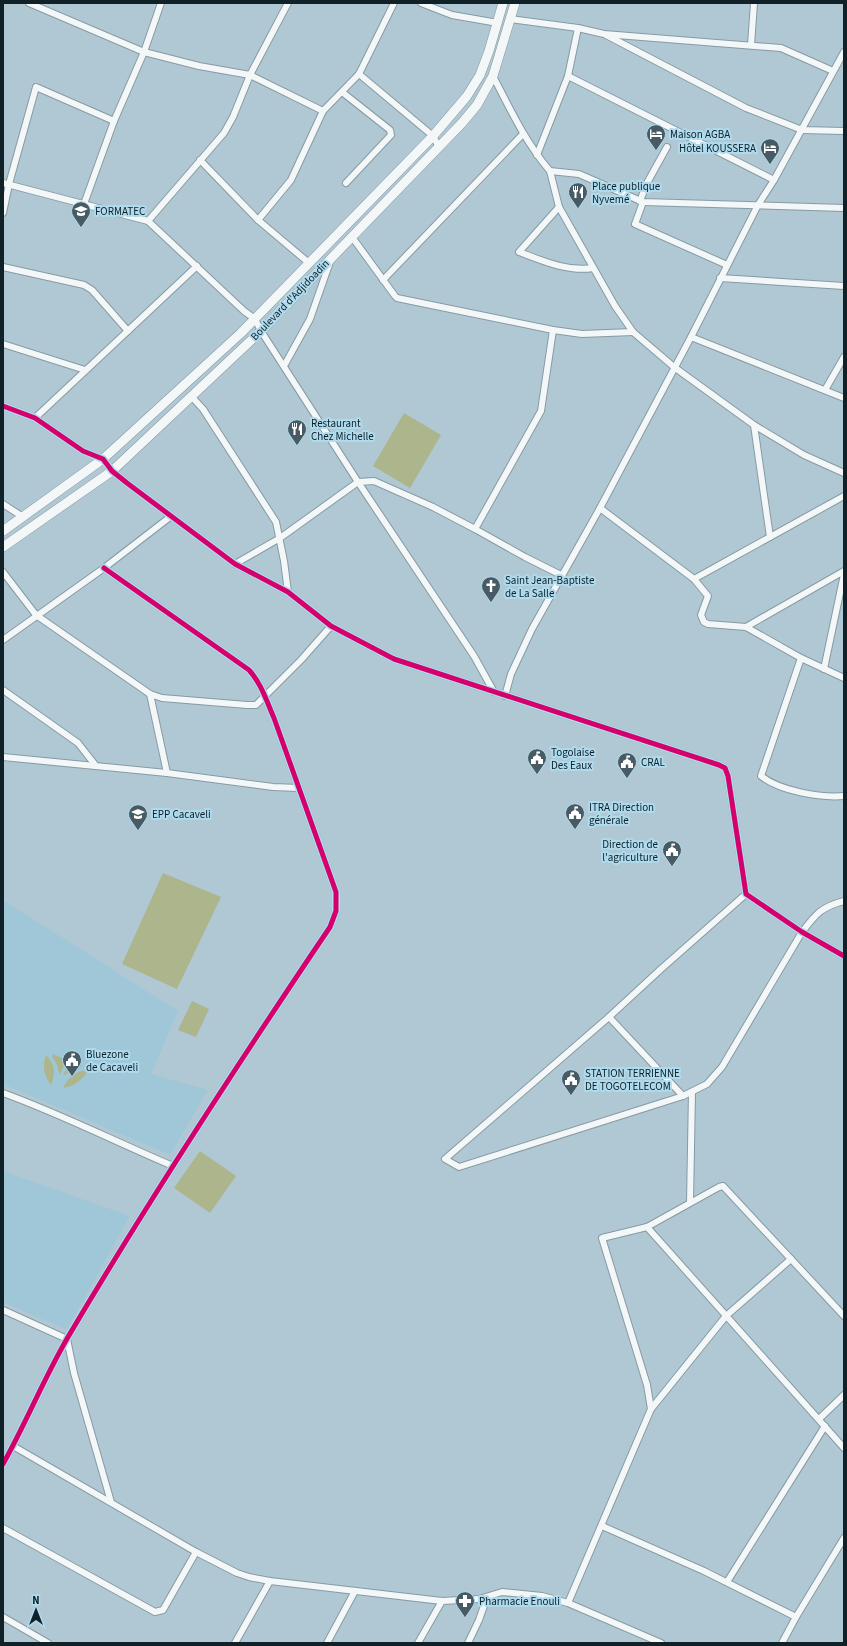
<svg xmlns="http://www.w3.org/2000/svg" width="847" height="1646" font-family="'Source Sans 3',sans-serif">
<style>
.built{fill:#9fc7d8}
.green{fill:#adb58d}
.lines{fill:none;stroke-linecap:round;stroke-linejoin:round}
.minor-casing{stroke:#879aa3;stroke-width:8}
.secondary-casing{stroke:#879aa3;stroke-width:10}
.minor{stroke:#f3f7f8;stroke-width:6}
.secondary{stroke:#f3f7f8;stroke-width:9}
.cycleway-casing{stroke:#afdbee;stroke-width:8}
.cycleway{stroke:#d6006c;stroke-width:5}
.labels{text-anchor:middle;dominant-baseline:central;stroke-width:4;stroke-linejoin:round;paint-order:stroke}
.poi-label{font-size:11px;fill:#102128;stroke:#afdbee;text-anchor:start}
.street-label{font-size:11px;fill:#102128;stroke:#afdbee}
</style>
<rect width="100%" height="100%" fill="#b0c8d3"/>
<g class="built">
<path d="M3 900 178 1011 151 1074 208 1090 171 1153 168 1154 3 1084Z"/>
<path d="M3 1171 130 1216 68 1327 65 1329 3 1302Z"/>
</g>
<g class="green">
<path d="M404 413 441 435 410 488 373 466Z"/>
<path d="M163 873 221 897 177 989 122 964Z"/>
<path d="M192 1001 209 1009 196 1037 178 1030Z"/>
<path d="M53 1054 66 1060 60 1075 57 1065 52 1056Z"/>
<path d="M46 1055C55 1064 56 1073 51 1085 44 1075 42 1067 46 1055Z"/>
<path d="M70 1061 82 1066 72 1070 63 1076Z"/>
<path d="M89 1070C82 1080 75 1086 63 1088 69 1076 76 1071 89 1070Z"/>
<path d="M200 1151 236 1176 210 1213 174 1188Z"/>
</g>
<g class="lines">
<g class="minor-casing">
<g id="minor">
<path d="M29 3 144 52 199 66 250 75 323 111"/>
<path d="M421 3 452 15 498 23"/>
<path d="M510 19 578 28 604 34 781 48 833 71"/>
<path d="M606 35 746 108 802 130 844 131"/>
<path d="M751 45 754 3"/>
<path d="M359 74 433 136 439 147"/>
<path d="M493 76C510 109 526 143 550 171L579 174 643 202 844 208"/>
<path d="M568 76 774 180"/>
<path d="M342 92 390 130 391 135 346 183"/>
<path d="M537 155 568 76 578 28"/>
<path d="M200 160 258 220 309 263"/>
<path d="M550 171 559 207 615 306 633 332 674 367 754 425 804 455 844 473"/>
<path d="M3 183 148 221 244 311 255 319 261 331 358 482 474 656 494 692"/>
<path d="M640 201 647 183 667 147"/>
<path d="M643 202 635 224 727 265"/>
<path d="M84 204 114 121 144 52 161 3"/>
<path d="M559 207 519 252C543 261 568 272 593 268"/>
<path d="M3 213 9 184 36 87 114 121"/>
<path d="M258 220 291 180 323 111 359 74 394 3"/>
<path d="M148 221 224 133 233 117 250 75 288 3"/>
<path d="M352 237 395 296 397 298 553 330 582 334 633 332"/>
<path d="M3 267 84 285 92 290 128 331"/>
<path d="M720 278 844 286"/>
<path d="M383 280 523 134"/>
<path d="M691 337 844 398"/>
<path d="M3 344 85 370"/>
<path d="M284 366 310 319 330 262"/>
<path d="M825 390 844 357"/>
<path d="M191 396 203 409 276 522 284 561 288 592"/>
<path d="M3 406 35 418 83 451 103 459 112 471 127 483 235 564 288 592 331 626 394 659 719 765 725 768 728 776 746 894 802 932 844 956"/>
<path d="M35 418 197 266"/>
<path d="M754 425 770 537"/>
<path d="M3 504 23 517"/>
<path d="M600 508 694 579 708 596 701 615 704 622 708 624 746 627 801 658 844 678"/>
<path d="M475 529 541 411 553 330"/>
<path d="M235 564 280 538 358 482 374 481 433 507 475 529 525 557 561 575"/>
<path d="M3 572 36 615 150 694 162 698 247 705H256L301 660 331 626"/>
<path d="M694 579 844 496"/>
<path d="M746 627 844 571"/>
<path d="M3 640 104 568 170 517"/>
<path d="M801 658 761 776C780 791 820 798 844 796"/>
<path d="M824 669 844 574"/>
<path d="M3 690 78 743 96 766"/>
<path d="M150 694 167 773"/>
<path d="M505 696 511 674 532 629 600 508 691 337 758 205 774 180 844 52"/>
<path d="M3 757 167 773 273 787 299 788"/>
<path d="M746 894 661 969 609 1017 445 1159 459 1167 683 1096 707 1084 722 1067 802 932C816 914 821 907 844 901"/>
<path d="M609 1017 683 1096"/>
<path d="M3 1093C61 1114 116 1142 173 1166"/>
<path d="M690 1202 692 1092"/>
<path d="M647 1227 844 1448"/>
<path d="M3 1310 67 1339"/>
<path d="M67 1339 74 1373 111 1502"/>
<path d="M651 1409 647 1385 602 1238 647 1227 719 1187 723 1186 844 1316"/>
<path d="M819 1419 844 1395"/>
<path d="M13 1446 196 1552 237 1573 249 1577 270 1581 442 1601 479 1599 502 1592 542 1596 568 1603 661 1643"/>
<path d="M3 1464C26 1423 44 1378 68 1337 150 1198 239 1062 330 927L336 911V892L274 718C267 702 261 683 249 670L104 568"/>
<path d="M602 1526 704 1571 796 1617"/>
<path d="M3 1528 155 1612 163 1610 196 1552"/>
<path d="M727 1582 825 1426"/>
<path d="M568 1603 651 1409 726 1316 791 1259"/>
<path d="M3 1617 48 1643"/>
<path d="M235 1643 270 1581"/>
<path d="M327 1643 355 1591"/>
<path d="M418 1643 442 1601"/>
<path d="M468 1643 479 1620 487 1597"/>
<path d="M782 1643 796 1617 844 1538"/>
</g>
</g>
<g class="secondary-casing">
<g id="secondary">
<path d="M3 531 103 459 241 333 433 136 467 96 480 75 489 51 503 3"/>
<path d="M3 547 112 471 261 331 462 123 477 105 493 76 515 3"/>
</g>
</g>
<use href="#minor" class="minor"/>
<use href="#secondary" class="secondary"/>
<g class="cycleway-casing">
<g id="cycleway">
<path d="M3 406 35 418 83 451 103 459 112 471 127 483 235 564 288 592 331 626 394 659 719 765 725 768 728 776 746 894 802 932 844 956"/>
<path d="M3 1464C26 1423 44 1378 68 1337 150 1198 239 1062 330 927L336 911V892L274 718C267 702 261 683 249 670L104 568"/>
</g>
</g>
<use href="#cycleway" class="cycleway"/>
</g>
<defs>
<g id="hotel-pin" transform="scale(1)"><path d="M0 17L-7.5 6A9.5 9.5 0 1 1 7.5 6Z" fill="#485b64" stroke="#afdbee"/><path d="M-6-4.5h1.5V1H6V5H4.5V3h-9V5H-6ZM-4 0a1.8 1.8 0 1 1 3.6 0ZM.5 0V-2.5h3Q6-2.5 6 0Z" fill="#fff"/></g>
<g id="restaurant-pin" transform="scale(1)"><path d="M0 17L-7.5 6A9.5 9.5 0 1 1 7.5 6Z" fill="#485b64" stroke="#afdbee"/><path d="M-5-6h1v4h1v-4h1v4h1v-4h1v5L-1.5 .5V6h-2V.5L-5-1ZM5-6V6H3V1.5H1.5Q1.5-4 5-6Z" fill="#fff"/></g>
<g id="university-pin" transform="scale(1)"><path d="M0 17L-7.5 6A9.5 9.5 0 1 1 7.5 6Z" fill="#485b64" stroke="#afdbee"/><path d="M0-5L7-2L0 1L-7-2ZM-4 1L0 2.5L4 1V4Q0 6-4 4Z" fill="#fff"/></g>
<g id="church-pin" transform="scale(1)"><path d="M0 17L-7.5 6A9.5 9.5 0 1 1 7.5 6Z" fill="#485b64" stroke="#afdbee"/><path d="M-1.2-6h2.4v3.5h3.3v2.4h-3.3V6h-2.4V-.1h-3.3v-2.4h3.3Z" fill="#fff"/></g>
<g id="civic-pin" transform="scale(1)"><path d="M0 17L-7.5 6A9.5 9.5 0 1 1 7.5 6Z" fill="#485b64" stroke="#afdbee"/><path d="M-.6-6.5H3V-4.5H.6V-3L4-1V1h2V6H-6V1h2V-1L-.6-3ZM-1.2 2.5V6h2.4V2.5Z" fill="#fff"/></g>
<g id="school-pin" transform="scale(1)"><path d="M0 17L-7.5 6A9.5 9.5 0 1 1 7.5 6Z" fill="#485b64" stroke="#afdbee"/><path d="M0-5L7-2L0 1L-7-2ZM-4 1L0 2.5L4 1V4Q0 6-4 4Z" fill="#fff"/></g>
<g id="pharmacy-pin" transform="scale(1)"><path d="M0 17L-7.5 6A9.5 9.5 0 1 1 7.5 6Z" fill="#485b64" stroke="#afdbee"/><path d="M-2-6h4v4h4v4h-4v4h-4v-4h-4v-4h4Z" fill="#fff"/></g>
</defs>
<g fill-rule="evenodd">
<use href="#hotel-pin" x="656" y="134"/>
<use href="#hotel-pin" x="770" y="148"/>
<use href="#restaurant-pin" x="578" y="192"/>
<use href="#university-pin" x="81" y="211"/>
<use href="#restaurant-pin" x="297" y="429"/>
<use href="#church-pin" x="491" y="586"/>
<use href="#civic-pin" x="537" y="758"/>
<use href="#civic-pin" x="627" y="762"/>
<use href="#civic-pin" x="575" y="813"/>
<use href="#school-pin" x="138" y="814"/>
<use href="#civic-pin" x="672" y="850"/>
<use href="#civic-pin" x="72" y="1060"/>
<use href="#civic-pin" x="571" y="1079"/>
<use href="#pharmacy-pin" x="465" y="1601"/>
</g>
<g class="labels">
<g class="poi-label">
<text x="670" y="134">Maison AGBA</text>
<text x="756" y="148" text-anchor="end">Hôtel KOUSSERA</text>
<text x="592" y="186">Place publique<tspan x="592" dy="13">Nyvemé</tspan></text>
<text x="95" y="211">FORMATEC</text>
<text x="311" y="423">Restaurant<tspan x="311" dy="13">Chez Michelle</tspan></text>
<text x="505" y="580">Saint Jean-Baptiste<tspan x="505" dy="13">de La Salle</tspan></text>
<text x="551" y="752">Togolaise<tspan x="551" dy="13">Des Eaux</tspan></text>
<text x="641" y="762">CRAL</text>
<text x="589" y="807">ITRA Direction<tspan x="589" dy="13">générale</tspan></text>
<text x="152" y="814">EPP Cacaveli</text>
<text x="658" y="844" text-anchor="end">Direction de<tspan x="658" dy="13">l'agriculture</tspan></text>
<text x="86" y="1054">Bluezone<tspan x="86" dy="13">de Cacaveli</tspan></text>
<text x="585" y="1073">STATION TERRIENNE<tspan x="585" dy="13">DE TOGOTELECOM</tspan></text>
<text x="479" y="1601">Pharmacie Enouli</text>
</g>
<g class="street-label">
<text transform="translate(290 300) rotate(-46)">Boulevard d'Adjidoadin</text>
</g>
</g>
<rect width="847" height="1646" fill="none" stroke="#102128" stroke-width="8"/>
<g transform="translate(36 1610)" stroke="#afdbee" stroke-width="3" paint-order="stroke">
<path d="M0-3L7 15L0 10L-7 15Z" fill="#102128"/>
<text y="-6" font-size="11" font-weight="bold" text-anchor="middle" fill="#102128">N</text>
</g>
</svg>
